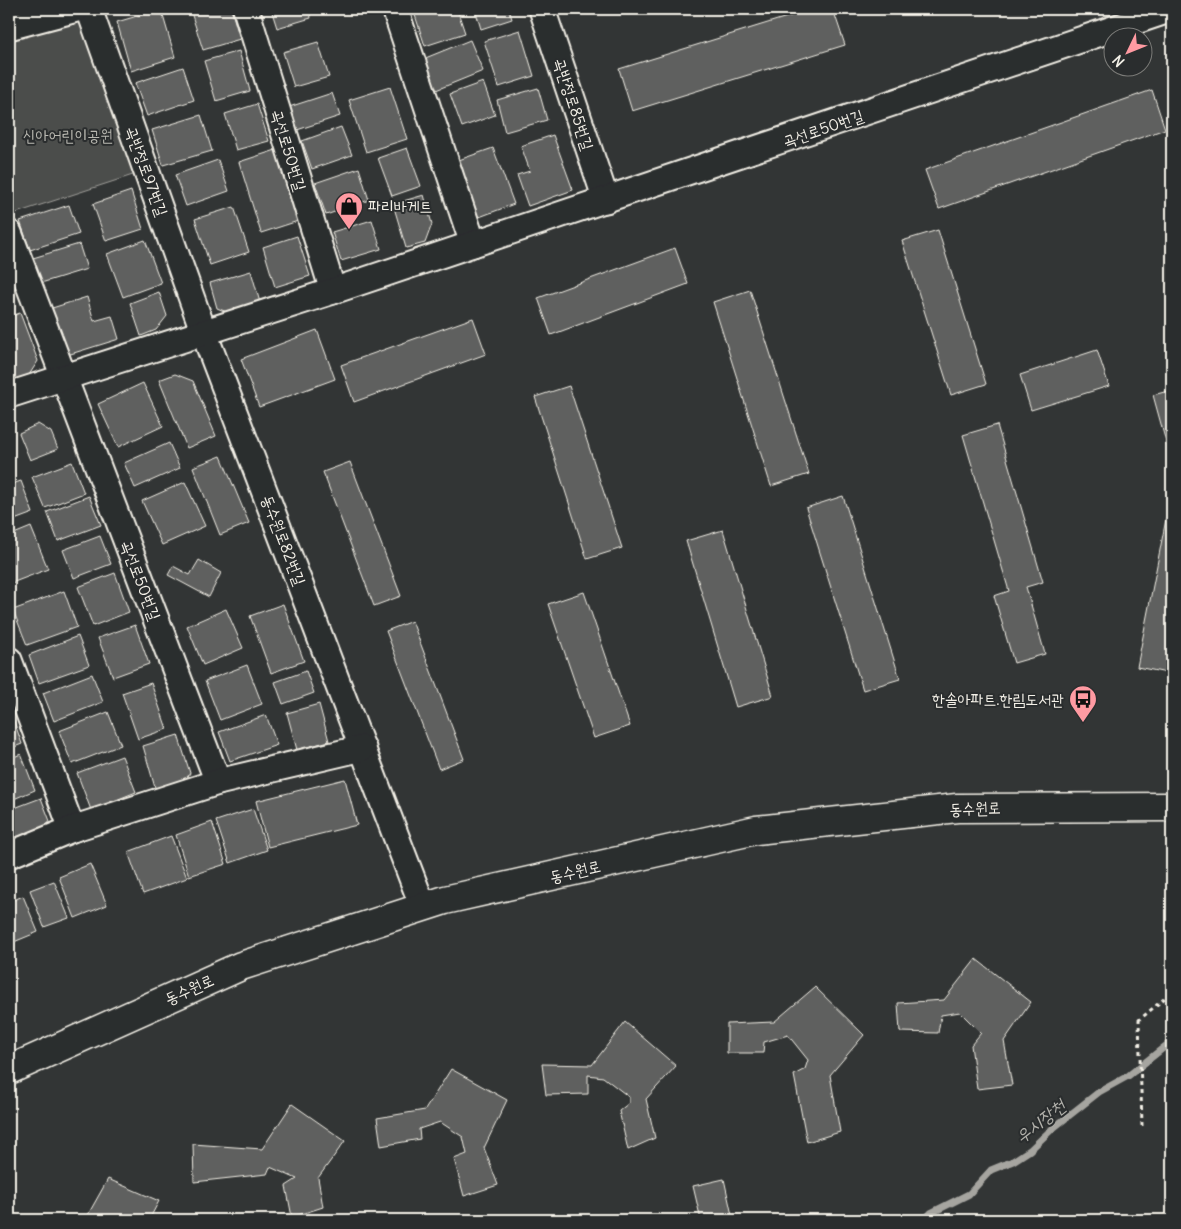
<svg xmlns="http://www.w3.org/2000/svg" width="1181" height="1229" font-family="Delius,'Poor Story',sans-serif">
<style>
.green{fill:#4b4d4c;stroke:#a09f9a}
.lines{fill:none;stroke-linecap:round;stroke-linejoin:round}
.stream{stroke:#a6a5a0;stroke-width:7}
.building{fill:#5f605f;stroke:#f4f1e8}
.minor-casing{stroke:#f4f1e8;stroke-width:29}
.secondary-casing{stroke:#f4f1e8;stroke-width:31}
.path{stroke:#f4f1e8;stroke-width:3;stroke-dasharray:4 4;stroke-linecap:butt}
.minor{stroke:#2a2d2e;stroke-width:25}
.secondary{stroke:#2a2d2e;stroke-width:28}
.labels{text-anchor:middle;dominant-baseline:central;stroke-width:4;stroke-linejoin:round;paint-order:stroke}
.street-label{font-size:16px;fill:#f4f1e8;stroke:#2a2d2e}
.park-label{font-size:16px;fill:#b9b8b1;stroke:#2a2d2e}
.poi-label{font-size:16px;fill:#f4f1e8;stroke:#2a2d2e;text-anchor:start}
.water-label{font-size:18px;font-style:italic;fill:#b3b2ac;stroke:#2a2d2e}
</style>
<rect width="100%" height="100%" fill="#323535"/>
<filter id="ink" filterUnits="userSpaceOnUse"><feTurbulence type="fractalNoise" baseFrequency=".02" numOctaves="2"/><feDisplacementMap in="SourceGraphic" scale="10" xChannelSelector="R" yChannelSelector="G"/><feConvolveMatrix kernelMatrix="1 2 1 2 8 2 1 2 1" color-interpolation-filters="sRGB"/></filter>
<g filter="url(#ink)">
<path class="green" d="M79 15 142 172 13 214 9 201V38Z"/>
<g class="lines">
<path class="stream" d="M924 1220 931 1213 969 1194 991 1170 1013 1161 1030 1150 1052 1129 1099 1092 1128 1076 1172 1041"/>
</g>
<g class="building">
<path d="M161 9 175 57 131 71 117 22Z"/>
<path d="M190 9H231L240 39 203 50Z"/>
<path d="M271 9H309L311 18 277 28Z"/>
<path d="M413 9H457L465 33 425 46Z"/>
<path d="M475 9H509L512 19 481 29Z"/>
<path d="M813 9H833L845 45 632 111 619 69Z"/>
<path d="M520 30 534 76 499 87 484 41Z"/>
<path d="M470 40 483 71 436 90 423 59Z"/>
<path d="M318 42 329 77 294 87 283 52Z"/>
<path d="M239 51 250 91 216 101 204 61Z"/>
<path d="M183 67 194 100 147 116 135 83Z"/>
<path d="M483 82 495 115 462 127 450 94Z"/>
<path d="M390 87 407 139 366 152 349 100Z"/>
<path d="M538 88 547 120 505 132 497 100Z"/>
<path d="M1152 90 1165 129 939 209 925 170Z"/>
<path d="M332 93 340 116 297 130 289 107Z"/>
<path d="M257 104 269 141 236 150 225 114Z"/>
<path d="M201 115 212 151 163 165 152 130Z"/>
<path d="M341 127 352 155 312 169 302 141Z"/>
<path d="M553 135 573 190 528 206 517 175 530 171 521 146Z"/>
<path d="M407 148 421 186 392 196 378 158Z"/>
<path d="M493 148 514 204 474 219 453 162Z"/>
<path d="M276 150 298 221 261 233 239 162Z"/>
<path d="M218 160 229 191 186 206 175 175Z"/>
<path d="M359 168 369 200 326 215 315 183Z"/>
<path d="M131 191 143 229 106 241 93 204Z"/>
<path d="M424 195 432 224 425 243 406 248 393 204Z"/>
<path d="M69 205 79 234 30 250 20 221Z"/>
<path d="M234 207 249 252 210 265 195 219Z"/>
<path d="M372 220 381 249 341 261 332 232Z"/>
<path d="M938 230 986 384 951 395 902 241Z"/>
<path d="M297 236 310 276 275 287 263 247Z"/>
<path d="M145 240 161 283 123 297 107 254Z"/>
<path d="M79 244 87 269 41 283 33 258Z"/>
<path d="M675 248 688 284 551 335 538 298Z"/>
<path d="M251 271 261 306 234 315 217 308 210 283Z"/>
<path d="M750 290 809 474 771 486 713 302Z"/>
<path d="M159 292 167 316 156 330 141 336 130 303Z"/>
<path d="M87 297 94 321 112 316 119 339 64 356 49 309Z"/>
<path d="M20 313 38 361 29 375 9 382V317Z"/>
<path d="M473 318 486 354 354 402 341 365Z"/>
<path d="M317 330 335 379 259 407 241 359Z"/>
<path d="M1097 350 1109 386 1031 410 1020 375Z"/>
<path d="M175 374 193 381 216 436 187 448 159 380Z"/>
<path d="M143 383 163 426 118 447 98 404Z"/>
<path d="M569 386 622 548 587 559 535 397Z"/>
<path d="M1172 390V464L1153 395Z"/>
<path d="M38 424 51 432 58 449 30 460 19 433Z"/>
<path d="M997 425 1043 582 1026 587 1045 654 1014 663 994 596 1009 591 963 435Z"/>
<path d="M169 443 180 468 135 488 124 463Z"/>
<path d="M221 456 249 523 220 535 193 467Z"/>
<path d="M72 462 84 493 45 508 32 477Z"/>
<path d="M350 462 401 596 374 606 323 472Z"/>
<path d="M21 481 33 513 9 522V485Z"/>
<path d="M185 482 205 526 162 545 142 501Z"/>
<path d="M89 496 101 525 58 541 47 512Z"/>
<path d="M843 496 900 679 863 690 806 508Z"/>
<path d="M1168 509 1172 510V674L1137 667Z"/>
<path d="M31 527 48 569 9 584V536Z"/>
<path d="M723 530 773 696 736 707 686 541Z"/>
<path d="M100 536 111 564 74 578 63 550Z"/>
<path d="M199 560 221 573 209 597 168 575 173 566 190 575Z"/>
<path d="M115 573 129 612 93 626 78 587Z"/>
<path d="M64 591 77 627 27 645 13 610Z"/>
<path d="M584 592 630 726 594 738 548 604Z"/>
<path d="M283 604 304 661 271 673 250 616Z"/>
<path d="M226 609 243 648 203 665 187 626Z"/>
<path d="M412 621 464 759 439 769 386 631Z"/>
<path d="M135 625 149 664 113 677 98 638Z"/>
<path d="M78 636 89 665 39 683 29 655Z"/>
<path d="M247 665 262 704 220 720 205 681Z"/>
<path d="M306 671 314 693 283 704 275 682Z"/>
<path d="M92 674 103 702 54 721 43 693Z"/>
<path d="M151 683 167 729 138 739 122 693Z"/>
<path d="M319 704 329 741 297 750 287 713Z"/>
<path d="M9 707 22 744 9 749Z"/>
<path d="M108 712 121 745 72 764 59 731Z"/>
<path d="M266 715 277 745 230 761 219 732Z"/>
<path d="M178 735 190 773 183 784 156 791 143 746Z"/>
<path d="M21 754 35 790 9 801V759Z"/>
<path d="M122 756 136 792 91 810 77 773Z"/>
<path d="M345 779 357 825 268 847 256 801Z"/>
<path d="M41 798 50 821 39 838 16 847 9 826V810Z"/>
<path d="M253 809 267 850 230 863 216 821Z"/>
<path d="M212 822 226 864 189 876 176 835Z"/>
<path d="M171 836 187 878 143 894 128 852Z"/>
<path d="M90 864 107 905 75 918 59 877Z"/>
<path d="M54 881 69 918 44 927 30 890Z"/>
<path d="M23 896 38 932 9 944V902Z"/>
<path d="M976 959 1031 1002 1004 1041 1012 1085 977 1089 971 1045 981 1033 960 1012 941 1015 938 1033 900 1032 898 1003 944 1000Z"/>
<path d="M815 987 864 1035 830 1075 840 1132 807 1142 794 1075 805 1069 808 1060 788 1035 764 1042 763 1053H727V1024L774 1022Z"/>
<path d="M625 1022 676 1066 646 1099 655 1138 628 1150 619 1111 629 1103V1097L603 1077 588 1075V1094L546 1095 542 1064 592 1065Z"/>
<path d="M451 1069 507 1100 484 1148 498 1185 464 1196 454 1159 467 1154 463 1137 440 1122 419 1129 420 1139 381 1146 377 1118 425 1110Z"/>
<path d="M292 1104 345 1141 318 1178 323 1207 292 1217 286 1186 297 1179 270 1167 267 1174 194 1182 193 1144 262 1149Z"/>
<path d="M108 1179 159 1201 149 1220H85Z"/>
<path d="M724 1179 733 1220H701L693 1186Z"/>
</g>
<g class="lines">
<g class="minor-casing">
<g id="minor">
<path d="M89 9 204 333 423 907"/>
<path d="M246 9 333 291"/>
<path d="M395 9 473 244"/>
<path d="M542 9 606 200"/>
<path d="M9 27 77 9"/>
<path d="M9 233 218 782"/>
<path d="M9 395 333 291 1172 9"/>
<path d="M9 660 72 829"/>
<path d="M9 855 72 829 218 782 363 748"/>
</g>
</g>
<g class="secondary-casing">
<path id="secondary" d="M9 1070 241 966 445 900 756 830 957 808 1172 807"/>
</g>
<path class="path" d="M1142 1126 1139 1020 1172 992"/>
<use href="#minor" class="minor"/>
<use href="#secondary" class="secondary"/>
</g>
</g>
<defs>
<g id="shop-pin" transform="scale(1.4375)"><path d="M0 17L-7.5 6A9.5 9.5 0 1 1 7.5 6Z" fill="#ff9aa2" stroke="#2a2d2e"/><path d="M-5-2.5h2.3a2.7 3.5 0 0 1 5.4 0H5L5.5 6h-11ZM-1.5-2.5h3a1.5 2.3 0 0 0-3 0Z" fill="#111"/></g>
<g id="bus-pin" transform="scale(1.4375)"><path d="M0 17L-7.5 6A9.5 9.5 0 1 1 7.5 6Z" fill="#ff9aa2" stroke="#2a2d2e"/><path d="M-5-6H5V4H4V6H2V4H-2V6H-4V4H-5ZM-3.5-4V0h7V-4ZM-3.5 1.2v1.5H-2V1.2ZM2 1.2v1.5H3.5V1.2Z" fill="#111"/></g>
</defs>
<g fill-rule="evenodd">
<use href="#shop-pin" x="349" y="206"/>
<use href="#bus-pin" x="1083" y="699"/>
</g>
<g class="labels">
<g class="street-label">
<text transform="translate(574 104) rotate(72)">곡반정로85번길</text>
<text transform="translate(823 128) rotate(-19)">곡선로50번길</text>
<text transform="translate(289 150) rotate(73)">곡선로50번길</text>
<text transform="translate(147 171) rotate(70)">곡반정로97번길</text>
<text transform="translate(284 540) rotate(69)">동수원로82번길</text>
<text transform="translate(141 580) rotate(69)">곡선로50번길</text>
<text transform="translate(975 808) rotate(-2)">동수원로</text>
<text transform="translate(575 871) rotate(-13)">동수원로</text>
<text transform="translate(189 989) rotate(-24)">동수원로</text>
</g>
<g class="park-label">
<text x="68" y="135">신아어린이공원</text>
</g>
<g class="poi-label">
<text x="368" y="206">파리바게트</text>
<text x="1064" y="699" text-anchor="end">한솔아파트.한림도서관</text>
</g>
<g class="water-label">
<text transform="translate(1040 1121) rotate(-38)">우시장천</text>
</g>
</g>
<rect width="1181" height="1229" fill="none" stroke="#2a2d2e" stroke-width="30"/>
<rect x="15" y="15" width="1151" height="1199" fill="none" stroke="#f4f1e8" stroke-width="2" filter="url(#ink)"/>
<g transform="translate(1128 52) rotate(227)"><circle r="24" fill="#2a2d2e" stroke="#7b7b78"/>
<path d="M0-4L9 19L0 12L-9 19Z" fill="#ff9aa2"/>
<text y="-8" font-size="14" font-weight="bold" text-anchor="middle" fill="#f4f1e8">N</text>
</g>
</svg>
